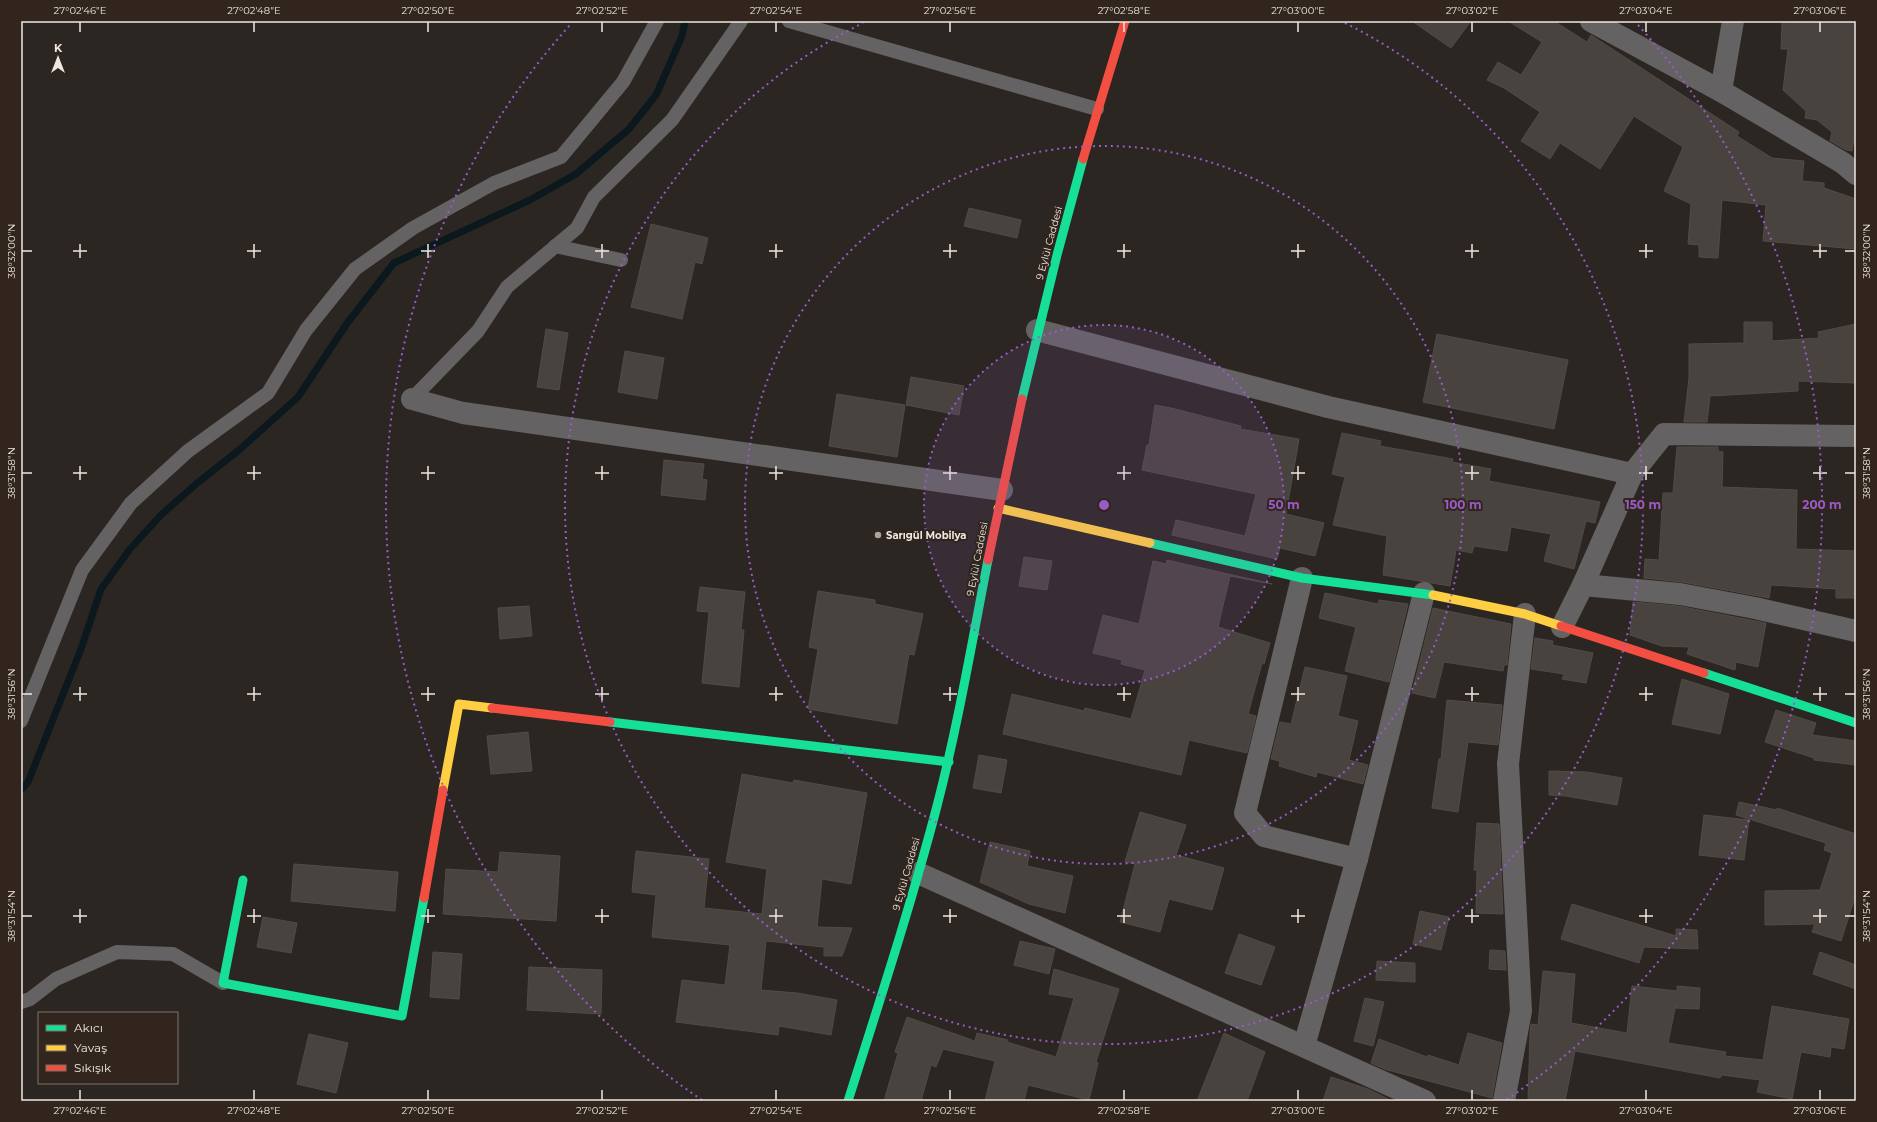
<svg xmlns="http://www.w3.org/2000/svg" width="1877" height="1122" font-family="Montserrat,sans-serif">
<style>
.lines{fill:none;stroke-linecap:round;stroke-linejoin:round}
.stream{stroke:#0b181d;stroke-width:7}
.building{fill:#494340;stroke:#504b47}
.lane{stroke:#656263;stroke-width:14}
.street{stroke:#656263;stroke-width:22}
.fast{stroke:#16e098;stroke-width:9}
.slow{stroke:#ffcf43;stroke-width:9}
.jam{stroke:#f24e42;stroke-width:9}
.ticks{fill:none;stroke:#efe7e1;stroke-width:1.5}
.ring{fill:none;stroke:#985bc8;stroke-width:2;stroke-dasharray:2 4}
.poi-dot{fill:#aba39e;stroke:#31251d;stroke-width:1.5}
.labels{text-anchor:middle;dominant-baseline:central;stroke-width:4;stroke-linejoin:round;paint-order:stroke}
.street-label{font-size:10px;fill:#efe7e1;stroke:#31251d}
.poi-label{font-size:10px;font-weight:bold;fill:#efe7e1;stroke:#31251d;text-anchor:start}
.centre{fill:#985bc8;stroke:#31251d;stroke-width:2}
.ring-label{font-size:12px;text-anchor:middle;font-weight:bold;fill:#985bc8;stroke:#31251d;stroke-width:4;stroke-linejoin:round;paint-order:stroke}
.neatline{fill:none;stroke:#efe7e1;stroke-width:1.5}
.ticks-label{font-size:10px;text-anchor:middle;fill:#efe7e1}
</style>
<rect width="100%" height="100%" fill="#2c2622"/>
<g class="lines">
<path class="stream" d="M21 790 28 782 81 649 101 589 130 549 161 515 196 484 239 450 298 397 348 322 394 263 530 200 576 174 629 129 656 95 682 36 685 21"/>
</g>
<g class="building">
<path d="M1412 21H1471L1451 48Z"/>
<path d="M1508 21H1554L1587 42 1591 35 1739 132 1737 136 1772 158 1804 161 1802 181 1824 183V188L1856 199V249L1763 241 1766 205 1722 200 1718 258 1699 257V245L1688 244 1691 204 1664 191 1683 147 1634 116 1600 169 1560 143 1550 159 1521 141 1540 112 1504 88 1487 80 1498 62 1521 75 1542 42Z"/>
<path d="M1812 21H1856V125L1852 151 1846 150 1830 141 1832 132 1817 120 1805 118 1806 111 1783 90 1788 49H1781L1782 22 1812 23Z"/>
<path d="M969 208 1021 220 1017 238 964 226Z"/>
<path d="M651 224 708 238 702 264 695 262 682 319 631 307Z"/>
<path d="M1744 322H1772V341L1819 338 1818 332 1856 324V383L1798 381V391L1710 396 1707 422H1684L1689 378V344L1744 343Z"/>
<path d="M546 329 568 333 559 390 537 387Z"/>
<path d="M1437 334 1568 360 1554 429 1423 402Z"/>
<path d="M625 351 664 358 657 399 618 392Z"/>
<path d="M911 377 964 386 959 415 906 405Z"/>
<path d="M837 394 905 405 897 457 829 446Z"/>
<path d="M1155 405 1171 408 1241 426 1240 429 1299 439 1286 514 1324 523 1315 556 1280 548 1277 559 1172 535 1176 520 1245 536 1256 494 1142 470 1147 445H1149Z"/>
<path d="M1342 433 1381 441 1380 446 1453 459 1452 462 1491 469 1489 481 1600 502 1595 523 1586 521 1574 569 1544 561 1551 534 1511 527 1507 551 1474 546 1472 553 1456 550 1450 586 1383 575 1387 536 1333 525 1345 477 1332 474Z"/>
<path d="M1677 447H1718V451L1723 452 1722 487 1797 490 1796 549 1856 551V598H1836V589L1771 585 1769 598 1682 582 1644 578 1645 559 1659 560 1663 493H1673Z"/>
<path d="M664 460 704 464 702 479 707 480 705 500 661 495Z"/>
<path d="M1024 557 1052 561 1047 590 1019 586Z"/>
<path d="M1167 560 1272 584 1230 576 1218 627 1270 643 1264 664 1262 663 1248 714 1256 716 1247 753 1189 740 1181 775 1003 734 1012 694 1084 711 1085 708 1131 719 1145 670 1121 664 1122 660 1093 653 1103 615 1139 624 1153 561 1166 564Z"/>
<path d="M700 587 745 592 741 630H744L739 687 702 683 709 612 697 611Z"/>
<path d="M818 591 875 600V604L923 614 914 655 909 654 897 724 808 709 818 649 809 647Z"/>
<path d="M1325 593 1378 604 1379 600 1408 604 1389 682 1345 671 1356 627 1319 618Z"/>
<path d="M1633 602 1678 606 1766 623 1758 667 1736 662 1735 670 1687 654 1689 647 1662 646 1630 635Z"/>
<path d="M529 606 532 636 500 639 498 608Z"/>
<path d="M1433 608 1511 624 1507 665H1504L1503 671 1444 662 1435 698 1412 693Z"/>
<path d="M1535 638 1553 641 1552 645 1593 653 1586 683 1562 679 1564 674 1531 669Z"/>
<path d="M1305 667 1347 676 1338 716 1358 721 1349 760 1368 765 1363 784 1317 772 1316 777 1279 766 1280 761 1271 759 1280 722 1291 724Z"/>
<path d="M1682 679 1729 694 1720 734 1672 724Z"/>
<path d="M1447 700 1502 705 1498 745 1468 742 1458 812 1432 808 1439 759H1441Z"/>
<path d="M1776 710 1816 723 1812 735 1856 741V765L1814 760V758L1765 742Z"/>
<path d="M528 732 532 771 491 774 487 736Z"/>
<path d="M979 755 1007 760 1001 793 973 788Z"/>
<path d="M1549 771 1587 772 1622 778 1617 805 1566 796 1549 795Z"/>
<path d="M742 774 793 783 794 780 867 793 851 884 822 879 817 927 852 928 842 956H824V947L766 941 761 990 797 993 837 1000 831 1035 779 1026 778 1035 676 1022 682 980 725 985 730 945 652 937 656 895 632 892 636 851 709 859 704 908 762 914 767 869 726 862Z"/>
<path d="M1739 802 1777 810V808L1856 834V894L1841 941 1812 932 1815 924 1765 925V891L1820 890 1832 853 1824 850 1826 843 1736 815Z"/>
<path d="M1140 812 1186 825 1176 855 1224 868 1212 910 1169 899 1160 932 1120 922 1135 864 1125 862Z"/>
<path d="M1704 815 1749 820 1744 860 1699 855Z"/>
<path d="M1477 823 1499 824 1503 914 1476 913 1477 870H1474Z"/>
<path d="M990 842 1030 851 1027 866 1073 876 1065 913 1029 904 980 882Z"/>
<path d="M500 852 560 856 556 921 443 914 446 869 498 872Z"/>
<path d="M294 864 398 872 395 911 291 901Z"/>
<path d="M1572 904 1676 936V929L1697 930 1698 949 1644 947 1639 963 1561 939Z"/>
<path d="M1420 911 1449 917 1441 950 1413 944Z"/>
<path d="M263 917 297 923 291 953 257 947Z"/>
<path d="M1239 934 1275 947 1261 985 1225 973Z"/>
<path d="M1020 941 1055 949 1049 974 1014 965Z"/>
<path d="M1490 950 1505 951 1506 970 1489 969Z"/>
<path d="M433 952 462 954 459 999 430 997Z"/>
<path d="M1820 952 1856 965V989L1813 974Z"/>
<path d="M1377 961 1415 963V982L1376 980Z"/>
<path d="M529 967 602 970 601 1014 527 1010Z"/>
<path d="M1054 969 1119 989 1096 1062 1098 1063 1089 1100 1028 1085 1024 1101H985L995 1061 943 1049 936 1067 931 1065 921 1101H884L898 1053 895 1052 907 1017 975 1041 977 1033 1008 1040 1007 1042 1056 1057 1074 998 1049 994Z"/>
<path d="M1543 971 1575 974 1571 1023 1627 1033 1632 986 1677 991V986L1700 988 1699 1009 1675 1008 1676 1004 1668 1043 1726 1052 1725 1056 1763 1060 1772 1006 1849 1019 1844 1049 1831 1047 1830 1057 1801 1052 1792 1099 1757 1092 1760 1080 1722 1075 1720 1078 1575 1051 1565 1101H1528L1530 1033 1531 1024 1538 1025Z"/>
<path d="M1365 998 1384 1002 1373 1046 1354 1041Z"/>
<path d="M1224 1033 1265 1052 1247 1101H1197Z"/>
<path d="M1468 1033 1502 1043 1492 1098 1384 1069 1371 1063 1379 1039 1427 1057 1428 1055 1459 1065Z"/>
<path d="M309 1034 348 1043 336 1093 297 1084Z"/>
<path d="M1331 1077 1368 1089 1392 1101H1323Z"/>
</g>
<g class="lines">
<g class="lane">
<path d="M789 21 1097 109"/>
<path d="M555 246 621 260"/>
<path d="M412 399 478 331 507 287 577 228 594 197 672 120 741 21"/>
<path d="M21 721 82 570 131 503 188 451 268 393 306 330 355 269 413 228 494 183 561 157 623 82 657 21"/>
<path d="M21 1002 30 999 56 979 117 952 173 954 223 983"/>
</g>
<g class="street">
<path d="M1591 21 1721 91 1843 163 1856 174"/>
<path d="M1721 91 1733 21"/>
<path d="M1037 330 1328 407 1632 474"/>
<path d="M412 399 463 413 1002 490"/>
<path d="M1302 578 1245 813 1264 836 1357 859"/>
<path d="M1583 585 1680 594 1755 608 1856 631"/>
<path d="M1562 627 1583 585 1632 474 1664 434 1856 436"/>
<path d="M918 873 1425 1101"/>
<path d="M1304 1046 1357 859 1424 593"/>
<path d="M1504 1101 1521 1011 1508 764 1525 614"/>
</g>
<g class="fast">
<path d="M1022 399 1057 255 1083 159"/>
<path d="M1150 543 1302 578 1433 595"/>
<path d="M1704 673 1856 723"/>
<path d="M610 722 949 762"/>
<path d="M243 880 223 983 402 1016 424 898"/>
<path d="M848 1101C879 1003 911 905 937 806 958 725 972 642 988 560"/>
</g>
<g class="slow">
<path d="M998 508 1150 543"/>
<path d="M1433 595 1525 614 1561 626"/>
<path d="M443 790 459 704 492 708"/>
</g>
<g class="jam">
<path d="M1083 159 1125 21"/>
<path d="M988 560 1022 399"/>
<path d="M1561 626 1704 673"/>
<path d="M492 708 610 722"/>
<path d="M424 898 443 790"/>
</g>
</g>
<path class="ticks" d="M80 22V32M254 22V32M428 22V32M602 22V32M776 22V32M950 22V32M1124 22V32M1298 22V32M1472 22V32M1646 22V32M1820 22V32M80 244V258M254 244V258M428 244V258M602 244V258M776 244V258M950 244V258M1124 244V258M1298 244V258M1472 244V258M1646 244V258M1820 244V258M22 251H32M73 251H87M247 251H261M421 251H435M595 251H609M769 251H783M943 251H957M1117 251H1131M1291 251H1305M1465 251H1479M1639 251H1653M1813 251H1827M1845 251H1855M80 466V480M254 466V480M428 466V480M602 466V480M776 466V480M950 466V480M1124 466V480M1298 466V480M1472 466V480M1646 466V480M1820 466V480M22 473H32M73 473H87M247 473H261M421 473H435M595 473H609M769 473H783M943 473H957M1117 473H1131M1291 473H1305M1465 473H1479M1639 473H1653M1813 473H1827M1845 473H1855M80 687V701M254 687V701M428 687V701M602 687V701M776 687V701M950 687V701M1124 687V701M1298 687V701M1472 687V701M1646 687V701M1820 687V701M22 694H32M73 694H87M247 694H261M421 694H435M595 694H609M769 694H783M943 694H957M1117 694H1131M1291 694H1305M1465 694H1479M1639 694H1653M1813 694H1827M1845 694H1855M80 909V923M254 909V923M428 909V923M602 909V923M776 909V923M950 909V923M1124 909V923M1298 909V923M1472 909V923M1646 909V923M1820 909V923M22 916H32M73 916H87M247 916H261M421 916H435M595 916H609M769 916H783M943 916H957M1117 916H1131M1291 916H1305M1465 916H1479M1639 916H1653M1813 916H1827M1845 916H1855M80 1090V1100M254 1090V1100M428 1090V1100M602 1090V1100M776 1090V1100M950 1090V1100M1124 1090V1100M1298 1090V1100M1472 1090V1100M1646 1090V1100M1820 1090V1100"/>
<circle cx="1104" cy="505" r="180" fill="#985bc8" fill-opacity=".12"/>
<g class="ring">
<circle cx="1104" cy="505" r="180"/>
<circle cx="1104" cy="505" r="359"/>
<path d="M1345 23A539 539 0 1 1 863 23"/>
<path d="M702 1100A718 718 0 0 1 570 25M1638 25A718 718 0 0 1 1506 1100"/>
</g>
<circle class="poi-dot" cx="878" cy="535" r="4"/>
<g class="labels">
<g class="street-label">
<text transform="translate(1049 243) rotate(-75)">9 Eylül Caddesi</text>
<text transform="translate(977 559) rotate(-79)">9 Eylül Caddesi</text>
<text transform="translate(906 874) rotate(-74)">9 Eylül Caddesi</text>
</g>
<g class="poi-label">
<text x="886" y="535">Sarıgül Mobilya</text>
</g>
</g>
<circle cx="1104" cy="505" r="6" class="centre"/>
<g class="ring-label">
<text x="1284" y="509">50 m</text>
<text x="1463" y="509">100 m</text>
<text x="1643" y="509">150 m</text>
<text x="1822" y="509">200 m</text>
</g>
<rect width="1877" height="1122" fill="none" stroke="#31251d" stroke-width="44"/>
<rect x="38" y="1012" width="140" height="72" fill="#31251d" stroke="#7d736b"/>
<rect x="46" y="1025" width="20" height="6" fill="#16e098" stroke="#7d736b"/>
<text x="74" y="1032" font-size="12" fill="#efe7e1">Akıcı</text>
<rect x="46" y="1045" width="20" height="6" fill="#ffcf43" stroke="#7d736b"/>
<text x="74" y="1052" font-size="12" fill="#efe7e1">Yavaş</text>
<rect x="46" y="1065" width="20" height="6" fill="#f24e42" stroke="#7d736b"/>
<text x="74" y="1072" font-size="12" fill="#efe7e1">Sıkışık</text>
<g transform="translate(58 58)" stroke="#31251d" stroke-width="3" paint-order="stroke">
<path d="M0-3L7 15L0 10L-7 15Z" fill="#efe7e1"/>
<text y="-6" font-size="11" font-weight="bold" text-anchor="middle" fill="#efe7e1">K</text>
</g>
<rect x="22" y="22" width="1833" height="1078" class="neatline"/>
<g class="ticks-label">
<text x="80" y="14">27°02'46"E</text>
<text x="254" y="14">27°02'48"E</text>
<text x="428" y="14">27°02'50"E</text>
<text x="602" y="14">27°02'52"E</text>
<text x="776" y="14">27°02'54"E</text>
<text x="950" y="14">27°02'56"E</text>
<text x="1124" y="14">27°02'58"E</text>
<text x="1298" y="14">27°03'00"E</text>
<text x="1472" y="14">27°03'02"E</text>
<text x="1646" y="14">27°03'04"E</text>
<text x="1820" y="14">27°03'06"E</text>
<text transform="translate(11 251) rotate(-90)" y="4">38°32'00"N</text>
<text transform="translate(1866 251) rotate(-90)" y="4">38°32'00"N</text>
<text transform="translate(11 473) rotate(-90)" y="4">38°31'58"N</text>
<text transform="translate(1866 473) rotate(-90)" y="4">38°31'58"N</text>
<text transform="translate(11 694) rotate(-90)" y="4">38°31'56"N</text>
<text transform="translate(1866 694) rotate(-90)" y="4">38°31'56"N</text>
<text transform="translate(11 916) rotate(-90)" y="4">38°31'54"N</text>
<text transform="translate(1866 916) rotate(-90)" y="4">38°31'54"N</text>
<text x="80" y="1114">27°02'46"E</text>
<text x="254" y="1114">27°02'48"E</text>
<text x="428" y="1114">27°02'50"E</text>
<text x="602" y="1114">27°02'52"E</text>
<text x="776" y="1114">27°02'54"E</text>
<text x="950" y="1114">27°02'56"E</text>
<text x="1124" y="1114">27°02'58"E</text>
<text x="1298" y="1114">27°03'00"E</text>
<text x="1472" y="1114">27°03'02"E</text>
<text x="1646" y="1114">27°03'04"E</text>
<text x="1820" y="1114">27°03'06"E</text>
</g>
</svg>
